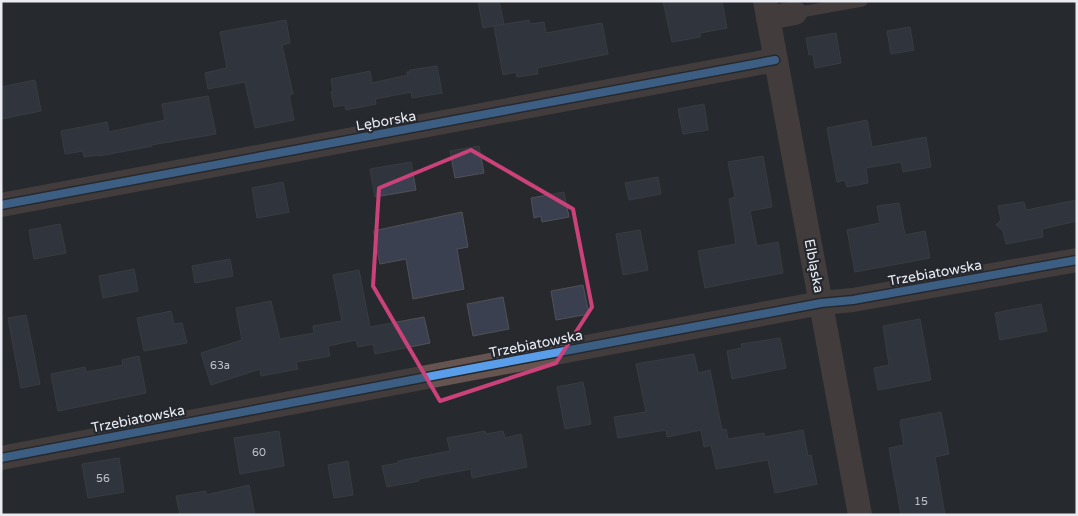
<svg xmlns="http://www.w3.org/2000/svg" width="1078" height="516" font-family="'Varela Round',sans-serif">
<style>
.building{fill:#3b4050;stroke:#505155}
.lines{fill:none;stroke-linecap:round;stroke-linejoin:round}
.service{stroke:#65544f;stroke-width:11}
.minor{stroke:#65544f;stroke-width:24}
.cycleway-casing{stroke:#25282f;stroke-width:11}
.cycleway{stroke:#5a9eea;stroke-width:8}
.marked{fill:none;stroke:#ca4279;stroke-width:4;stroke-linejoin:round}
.labels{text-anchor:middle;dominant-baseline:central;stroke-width:4.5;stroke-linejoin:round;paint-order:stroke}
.number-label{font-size:11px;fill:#bec1c9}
.street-label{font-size:14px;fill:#eaecf1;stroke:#25282f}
</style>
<rect width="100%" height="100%" fill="#27292d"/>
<g class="building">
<path d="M478 1H499L504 24 483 28Z"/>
<path d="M663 1H722L727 28 700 33V37L672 42Z"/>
<path d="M286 20 290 43 282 45 293 94 289 95 294 120 255 128 245 82 208 89 205 73 227 68 220 32Z"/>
<path d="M529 20 530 24 544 22 546 33 602 23 608 54 537 68 538 74 517 77 516 72 503 75 494 26Z"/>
<path d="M910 27 914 50 891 54 887 31Z"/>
<path d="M836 33 841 63 815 68 813 54 809 55 806 38Z"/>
<path d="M437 66 442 93 412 98 411 92 375 99 376 104 346 110 345 105 334 107 331 92H333L331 79 370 71 372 83 408 75 407 72H410V70Z"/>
<path d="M35 80 41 111 1 119V87Z"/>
<path d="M208 96 216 134 151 145 152 146 99 156 98 155 84 157 83 151 65 154 61 131 107 122 109 132 165 120 162 104Z"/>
<path d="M704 104 708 130 683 134 678 109Z"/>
<path d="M867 120 872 147 926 137 931 167 903 172 901 162 866 168 868 183 847 187 845 180 837 182 827 128Z"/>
<path d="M479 146 484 173 455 178 450 151Z"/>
<path d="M763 156 772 207 750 211 757 246 778 242 783 273 734 282 705 288 698 251 736 244 729 199 735 197 728 162Z"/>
<path d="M411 162 416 190 375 197 370 169Z"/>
<path d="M658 177 661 194 629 200 625 183Z"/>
<path d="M283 182 289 212 257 218 252 188Z"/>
<path d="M564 192 569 217 542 222 541 216 534 218 531 198Z"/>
<path d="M1077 200V221L1042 229 1043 237 1006 244 1003 231 996 225 1001 220 998 206 1024 202 1026 210Z"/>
<path d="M899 203 905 235 925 231 930 258 855 272 847 230 880 223 877 206Z"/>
<path d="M462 212 468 247 457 249 464 289 413 299 406 259 380 264 373 231Z"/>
<path d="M60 224 66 253 34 259 29 230Z"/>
<path d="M640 230 648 270 623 275 616 234Z"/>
<path d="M230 259 233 276 195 283 192 266Z"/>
<path d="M134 269 138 291 103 298 99 276Z"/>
<path d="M359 270 370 327 424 317 430 343 375 354 373 344 358 347 356 340 328 346 330 356 296 362 298 369 261 376 260 369 211 385 201 353 242 340 236 308 271 301 280 339 314 333 313 326 342 321 333 275Z"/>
<path d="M583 285 589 314 556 320 551 291Z"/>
<path d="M503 297 509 329 473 336 467 304Z"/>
<path d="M1041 304 1047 331 1000 340 995 313Z"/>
<path d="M171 311 174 324 182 323 187 343 144 351 137 318Z"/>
<path d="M26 315 40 384 21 388 8 318Z"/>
<path d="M920 319 931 380 878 390 874 368 889 365 883 326Z"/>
<path d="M780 338 786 368 732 379 727 351 742 348 741 344Z"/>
<path d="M694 354 698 373 710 370 722 430 726 429 728 439 764 433 765 437 803 430 808 456 811 455 817 484 775 493 768 460 716 469 711 445 704 447 701 430 667 437 666 430 618 438 614 417 646 412 636 364Z"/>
<path d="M139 356 146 393 58 411 51 374 85 367 86 372 123 365 122 360Z"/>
<path d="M583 382 591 424 565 429 557 387Z"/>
<path d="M941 412 949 454 935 457 945 515H901L889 448 904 445 900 422H901V420Z"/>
<path d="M279 431 284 466 240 474 234 438Z"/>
<path d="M485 431 486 434 503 431 505 438 521 434 527 467 472 478 471 469 419 479V481L387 487 382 466 398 463V461L450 451 447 438Z"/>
<path d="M119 458 124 492 88 498 82 464Z"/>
<path d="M348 461 353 495 334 498 328 465Z"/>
<path d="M249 485 255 515H180L176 496 206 491V495Z"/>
</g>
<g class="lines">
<path class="service" d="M795 13 862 1"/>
<g class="minor">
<path d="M765 1 860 515"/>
<path d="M768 18 795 13"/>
<path d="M1 205 775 60"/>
<path d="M1 458 485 366 821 303 853 300 1077 260"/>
</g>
<g class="cycleway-casing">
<g id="cycleway">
<path d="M1 205 775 60"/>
<path d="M1 458 485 366 821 303 853 300 1077 260"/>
</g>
</g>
<use href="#cycleway" class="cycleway"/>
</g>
<path d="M0 0H1078V516H0ZM471 150 573 209 592 307 556 363 440 401 373 286 379 188Z" fill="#27292d" fill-opacity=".55" fill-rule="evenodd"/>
<path class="marked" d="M471 150 573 209 592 307 556 363 440 401 373 286 379 188Z"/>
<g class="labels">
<g class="number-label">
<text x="220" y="365">63a</text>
<text x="259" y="452">60</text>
<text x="103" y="478">56</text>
<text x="921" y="501">15</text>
</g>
<g class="street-label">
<text transform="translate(386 121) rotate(-10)">Lęborska</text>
<text transform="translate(814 266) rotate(79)">Elbląska</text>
<text transform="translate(935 273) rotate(-10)">Trzebiatowska</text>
<text transform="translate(536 344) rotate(-11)">Trzebiatowska</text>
<text transform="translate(138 419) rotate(-11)">Trzebiatowska</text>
</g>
</g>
<rect width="1078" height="516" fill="none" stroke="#eaecf1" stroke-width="5"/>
</svg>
